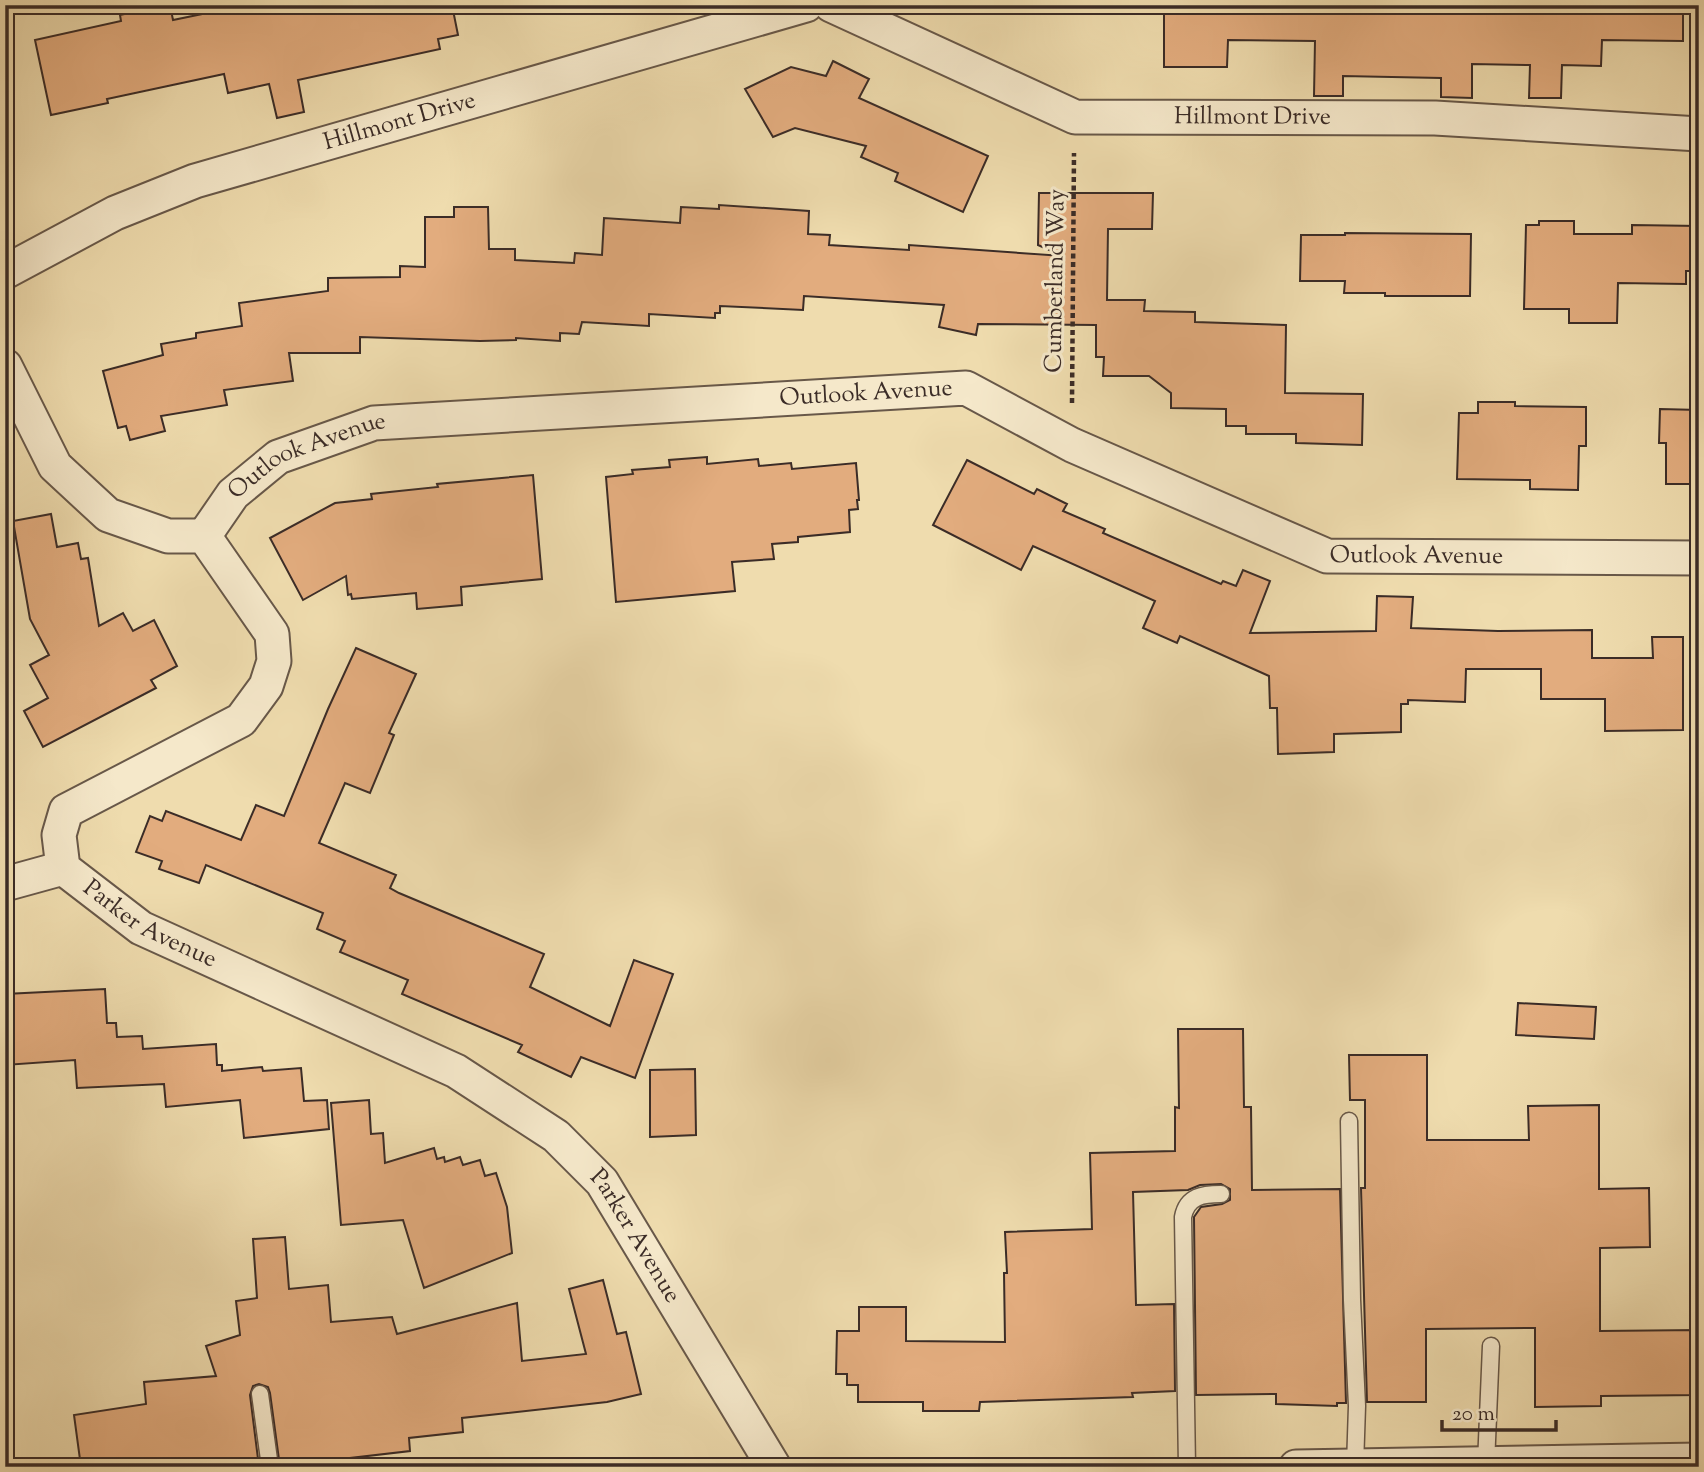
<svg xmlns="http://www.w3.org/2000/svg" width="1704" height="1472" font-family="'Sorts Mill Goudy',serif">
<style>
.building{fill:#e2ac7e;stroke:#3b2c27;stroke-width:2}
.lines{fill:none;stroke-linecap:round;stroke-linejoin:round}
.service-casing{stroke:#685849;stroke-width:19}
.minor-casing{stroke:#685849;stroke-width:37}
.path{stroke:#3b2c27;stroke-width:4.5;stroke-dasharray:5 3.5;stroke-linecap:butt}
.service{stroke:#f5e8ca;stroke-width:16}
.minor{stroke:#f5e8ca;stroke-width:33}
.labels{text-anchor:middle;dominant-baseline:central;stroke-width:6;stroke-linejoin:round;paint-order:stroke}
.street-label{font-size:24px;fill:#3b2c27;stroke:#f5e8ca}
</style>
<rect width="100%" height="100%" fill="#efdcae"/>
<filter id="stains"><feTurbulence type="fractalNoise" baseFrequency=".00286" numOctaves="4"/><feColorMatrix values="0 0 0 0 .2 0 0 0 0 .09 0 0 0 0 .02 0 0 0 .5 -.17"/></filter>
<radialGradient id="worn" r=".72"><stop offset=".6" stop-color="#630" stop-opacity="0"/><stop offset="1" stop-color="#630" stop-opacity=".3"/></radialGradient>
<g class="building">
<path d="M165 5H170L173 20 246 5H452L458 35 438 39 440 49 298 80 304 112 277 118 269 84 228 93 224 74 107 99 108 103 51 115 35 40 121 21 120 15Z"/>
<path d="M1164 5 1443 8V5H1683V41L1602 40 1601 66 1562 65 1561 98H1529L1530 65 1472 64V98L1441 97V78L1343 76V96H1314L1315 41 1228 40 1227 67H1164Z"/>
<path d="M833 61 869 79 859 98 988 156 963 212 895 181 898 173 861 157 866 146 795 128 773 137 745 89 791 67 826 76Z"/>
<path d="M1039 193H1153L1152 229H1108L1107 300H1145L1144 311 1195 312V322L1286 325 1285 393 1363 394 1362 445 1296 443V434H1246V426H1226V409L1171 408V393L1149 376H1103L1104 357H1096V325L978 324 976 335 939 327 944 305 804 296 803 310 720 306V313H715V318L649 314V326L582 322 579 334 560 333V341L516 338V340L480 341 360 337V353H289L293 381 224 390 227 405 161 416 165 431 130 440 126 426 118 428 103 371 163 355 161 344 196 338V333L242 326 239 303 328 291V278L400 277V266L425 267V217H454V207H488L489 249H515V260L574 263 575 253 602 255 604 218 680 223 681 207 719 209V205L809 211 808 234 830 235 829 245 909 250V245L1063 256 1038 245Z"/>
<path d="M1539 221H1574V234H1632V225L1699 226V271H1686V284L1618 283 1617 323H1569V309H1524L1526 225H1539Z"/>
<path d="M1345 233 1471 234 1470 296H1385V293H1344L1345 281H1300L1301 235H1345Z"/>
<path d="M1478 402H1515V406L1586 407V446H1579L1578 490 1530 489V480L1457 479 1459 413H1478Z"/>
<path d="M1660 409 1699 410V484H1666V443H1659Z"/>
<path d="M707 457V464L758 459 759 466 791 463 792 469 856 463 859 500H857L858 509 849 510 850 532 798 537V542L772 544 774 559 732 562 735 591 616 602 606 477 633 474 632 470 670 467 669 460Z"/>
<path d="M967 460 1034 494 1037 489 1067 504 1063 511 1105 529 1103 533 1221 584 1223 581 1236 586 1243 570 1270 581 1250 633 1376 631 1377 596 1413 597 1411 628 1498 631 1592 630V658H1653L1652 637H1683V730L1605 731V699H1541V669H1466L1465 702 1408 700V704H1401V732L1334 734V752L1278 754 1277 708H1270L1269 676 1180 636 1177 643 1143 628 1155 601 1033 546 1021 570 933 525Z"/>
<path d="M533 475 542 579 461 587 462 605 417 609 416 593 352 599 351 594 348 595 346 576 303 600 270 538 335 503 372 499 371 494 438 487 437 484Z"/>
<path d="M51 514 57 547 78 543 81 559 88 558 99 626 123 613 133 631 154 620 177 666 151 680 156 688 43 747 24 711 48 698 30 665 49 655 30 619 13 521Z"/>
<path d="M356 648 416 674 389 733 394 735 370 793 345 783 319 843 396 875 390 888 399 893 544 954 530 987 610 1026 634 960 673 974 635 1078 581 1057 571 1077 518 1052 522 1045 402 994 408 980 340 952 345 941 317 929 323 913 206 865 199 883 159 869 162 861 136 852 150 816 162 821 166 811 241 840 256 805 284 816 328 709Z"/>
<path d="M105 989 107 1023H116L117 1037 142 1036 143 1049 216 1044 217 1065H222V1071L262 1067 263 1071 301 1068 304 1101 327 1100 329 1129 244 1138 240 1100 166 1107 164 1084 77 1088 75 1060 5 1065V994Z"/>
<path d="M1518 1003 1596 1007 1594 1039 1516 1035Z"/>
<path d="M1178 1029H1243L1244 1107H1251L1252 1190 1340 1189 1346 1403H1337V1406L1276 1404V1394L1196 1395 1194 1217 1201 1207 1222 1204 1230 1200V1189L1221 1184 1200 1185 1188 1190 1133 1192 1136 1305 1174 1304 1175 1391 1132 1393 1133 1397 980 1402 979 1411H923V1402H858V1385H847V1374H836L837 1331H859V1307H906V1341L1005 1342 1004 1273H1007L1005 1232 1092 1229 1090 1153 1175 1151V1107L1179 1108Z"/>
<path d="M1349 1055H1427V1140H1529L1528 1106 1599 1105V1189L1649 1188 1650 1247 1600 1248V1331L1699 1330V1395L1601 1396V1406L1535 1407V1328L1426 1329V1402H1367L1361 1188H1365V1100H1350Z"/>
<path d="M695 1069 696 1135 650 1137V1070Z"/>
<path d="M369 1100 371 1134 383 1133 385 1163 434 1148 437 1159 444 1157 445 1162 460 1157 463 1165 480 1160 485 1176 496 1173 507 1207 512 1253 424 1288 403 1220 341 1225 331 1103Z"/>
<path d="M285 1237 289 1289 328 1285 331 1322 392 1317 397 1334 517 1303 522 1361 586 1354 569 1289 603 1280 617 1334 626 1332 641 1394 607 1402 462 1418 463 1432 409 1438 410 1451 342 1459 343 1467H280L270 1393 268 1387 259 1384 253 1386 250 1395 259 1467H81L74 1415 146 1404 144 1382 216 1376 206 1346 240 1335 236 1301 257 1298 253 1239Z"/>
</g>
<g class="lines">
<g class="service-casing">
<g id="service">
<path d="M1349 1121 1352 1300 1357 1406 1355 1466"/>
<path d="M260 1394 270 1467"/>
<path d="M1486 1464 1491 1346"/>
<path d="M1187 1467 1183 1217C1187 1196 1203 1194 1221 1194"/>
</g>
</g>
<g class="minor-casing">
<g id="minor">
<path id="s1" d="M831 5 1075 117 1435 118 1699 134"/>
<path id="s2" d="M5 272 115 213 195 181 806 5"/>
<path id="s3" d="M5 366 55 466 108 515 168 536H204L272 634 274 661 266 686 241 720 66 811 59 835 63 868 141 928 456 1071 556 1136 602 1182 774 1467"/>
<path id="s4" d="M204 536 233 494 278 457 374 423 966 388 1072 445 1327 556 1699 558"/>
<path d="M5 884 63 868"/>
<path d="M1296 1467 1699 1460"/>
</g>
</g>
<path class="path" d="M1072 403 1074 153"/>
<use href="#service" class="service"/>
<use href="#minor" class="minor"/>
</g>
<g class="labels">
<g class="street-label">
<text stroke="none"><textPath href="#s1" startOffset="446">Hillmont Drive</textPath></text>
<text stroke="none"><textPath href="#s2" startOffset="424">Hillmont Drive</textPath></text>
<text transform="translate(1056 281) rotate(-89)">Cumberland Way</text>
<text stroke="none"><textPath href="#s4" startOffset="704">Outlook Avenue</textPath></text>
<text stroke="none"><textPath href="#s4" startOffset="136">Outlook Avenue</textPath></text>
<text stroke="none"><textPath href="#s4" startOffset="1292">Outlook Avenue</textPath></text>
<text stroke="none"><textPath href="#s3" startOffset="858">Parker Avenue</textPath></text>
<text stroke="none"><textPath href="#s3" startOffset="1446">Parker Avenue</textPath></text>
</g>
</g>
<rect width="1704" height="1472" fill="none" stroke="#efdcae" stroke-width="28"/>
<rect x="7" y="7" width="1690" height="1458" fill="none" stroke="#3b2c27" stroke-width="3.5"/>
<rect x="14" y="14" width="1676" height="1444" fill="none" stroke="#3b2c27" stroke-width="2"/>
<path d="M1442 1420v10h114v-10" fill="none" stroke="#3b2c27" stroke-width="3.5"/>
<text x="1452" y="1420" font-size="21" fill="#3b2c27" stroke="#f5e8ca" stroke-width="5" paint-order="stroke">20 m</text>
<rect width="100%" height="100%" filter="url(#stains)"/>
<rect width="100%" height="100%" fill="url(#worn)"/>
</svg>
